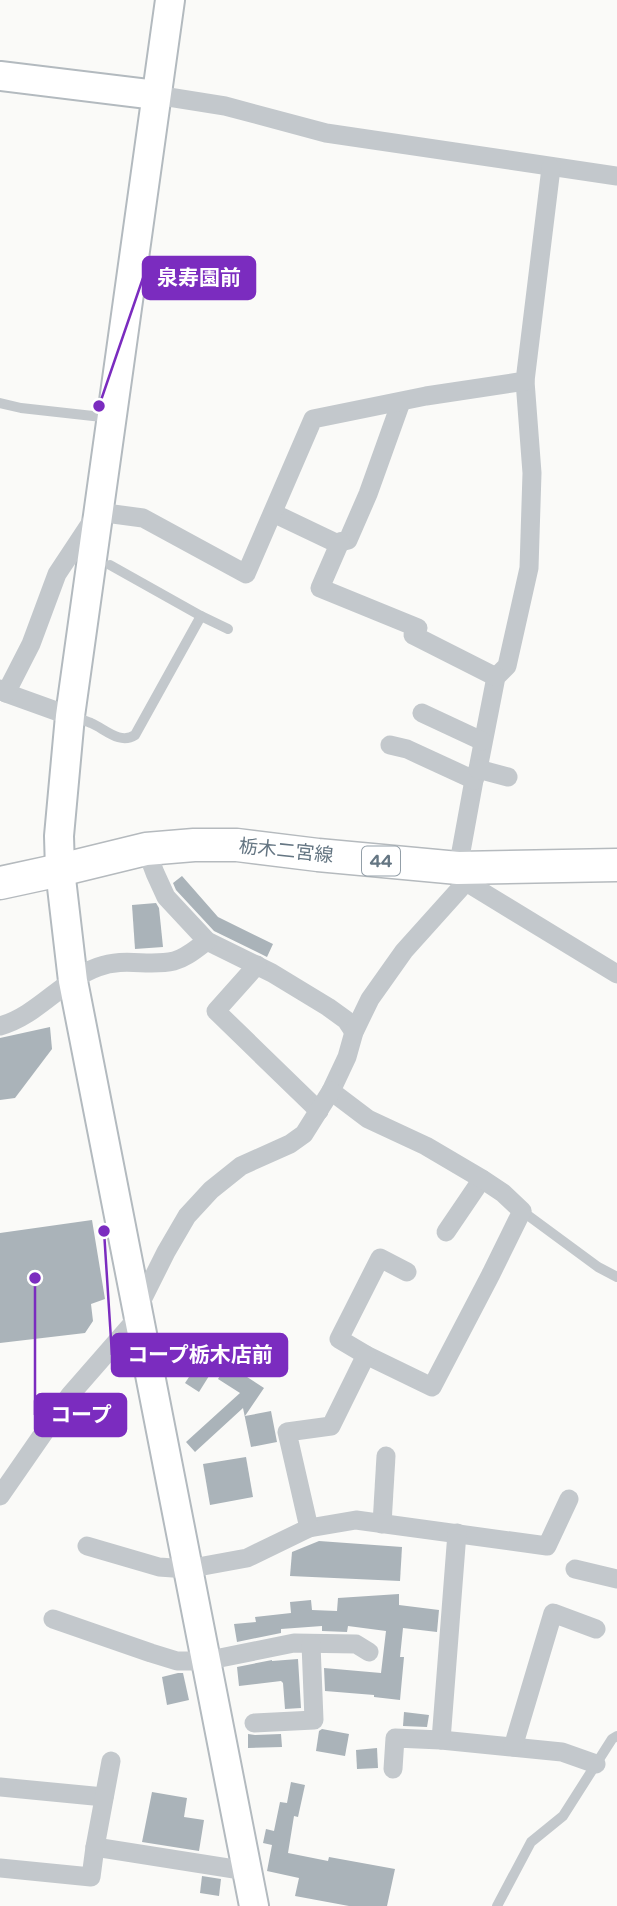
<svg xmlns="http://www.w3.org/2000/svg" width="617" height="1906" font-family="'Varela Round','Noto Sans JP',sans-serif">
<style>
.building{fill:#aab3b9}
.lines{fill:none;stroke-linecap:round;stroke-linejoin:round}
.secondary-casing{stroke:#b3babf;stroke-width:32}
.primary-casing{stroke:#b5babe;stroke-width:35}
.lane{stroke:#c3c8cc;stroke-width:10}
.street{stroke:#c3c8cc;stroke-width:19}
.secondary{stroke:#fff;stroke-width:28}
.primary{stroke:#fff;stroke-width:32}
.labels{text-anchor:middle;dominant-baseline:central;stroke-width:7;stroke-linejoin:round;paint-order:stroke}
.shield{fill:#fff;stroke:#939fa8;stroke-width:2}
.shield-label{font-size:18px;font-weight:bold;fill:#657683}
.street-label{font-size:19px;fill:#657683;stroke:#fff}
.leader{fill:none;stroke:#7b2cbf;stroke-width:2.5}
.callout-dot{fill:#7b2cbf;stroke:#fff;stroke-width:2.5}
.callout{fill:#7b2cbf;stroke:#7b2cbf;stroke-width:2.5}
.callout-label{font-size:21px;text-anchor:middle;font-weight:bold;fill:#fff}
</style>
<rect width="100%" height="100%" fill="#fafaf8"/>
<g class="building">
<path d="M182 876 218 917 273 944 267 957 214 931 176 890 173 883Z"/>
<path d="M156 903 159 908 163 947 135 949 132 905Z"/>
<path d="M50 1027 52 1049 15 1098 0 1100V1038Z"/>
<path d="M92 1220 105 1299 91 1304 93 1321 85 1333 0 1343V1233Z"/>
<path d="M201 1359 214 1368 199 1392 185 1383Z"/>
<path d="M227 1364 264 1388 245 1416 271 1411 277 1442 251 1447 243 1408 195 1452 186 1442 240 1393 218 1379Z"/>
<path d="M246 1457 253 1497 210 1505 203 1464Z"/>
<path d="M319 1541 402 1547 400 1581 290 1576 292 1552Z"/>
<path d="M399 1594V1605L439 1610 437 1632 403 1628 400 1657H404L400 1700 374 1697V1695L325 1691 324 1668 381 1673 386 1631 348 1626 347 1632 322 1631V1626L281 1629V1633L237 1642 234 1624 256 1622 255 1617 291 1613 290 1602 311 1600 312 1610 337 1611 338 1598Z"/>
<path d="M298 1659 301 1708 285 1709 283 1683 281 1681 239 1686 237 1667 272 1660V1661Z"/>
<path d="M178 1673H183L189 1700 167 1705 162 1677Z"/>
<path d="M404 1712 429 1715 427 1727 403 1726Z"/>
<path d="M322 1729 349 1734 345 1756 316 1751 319 1731Z"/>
<path d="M248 1734 255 1735 281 1734 282 1747 248 1748Z"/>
<path d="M377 1748 378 1768 357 1769 356 1750Z"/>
<path d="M291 1782 305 1785 298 1817 294 1816 288 1853 328 1861 329 1857 395 1869 387 1906H349L295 1896 299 1878 267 1871 272 1845 263 1843 266 1829 274 1831 280 1802 287 1803Z"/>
<path d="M152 1792 187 1798 184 1817 204 1820 199 1851 142 1842Z"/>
<path d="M202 1876 221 1879 219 1896 200 1893Z"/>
</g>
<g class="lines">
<g class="secondary-casing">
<g id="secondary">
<path d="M170 0 70 716 59 836 60 870 73 981 254 1906"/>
<path d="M0 76 156 95"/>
</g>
</g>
<g class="primary-casing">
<path id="primary" d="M0 883 60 870 146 849 194 845H237L318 855 458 868 617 865"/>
</g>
<g class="lane">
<path d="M0 403 21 408 111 418"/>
<path d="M110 565 201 616 228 629"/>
<path d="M74 717C80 719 86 721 91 723 105 729 120 745 135 735L201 616"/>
<path d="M522 1211 598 1267 617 1277"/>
<path d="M497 1906 531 1842 563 1816 612 1739 617 1736"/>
</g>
<g class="street">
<path d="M156 95 225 106 326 133 617 176"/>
<path d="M525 381 532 473 529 568 507 666 496 677 478 769 474 780 458 868 466 882 617 974"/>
<path d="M273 513 336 543 348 540 368 494 401 402"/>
<path d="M340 542 320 588 418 628 413 635 496 677"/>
<path d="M0 689 6 693 70 716"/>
<path d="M6 693 31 644 57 574 98 512 143 518 246 574 313 419 426 396 525 381 551 168"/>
<path d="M422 713 482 741"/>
<path d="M390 745 407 749 474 780"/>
<path d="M478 769 508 777"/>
<path d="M146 849 155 873 166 897 207 941 272 973 328 1007 346 1020 354 1032"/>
<path d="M257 965 216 1011 319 1111"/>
<path d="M0 1026C37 1016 62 980 98 967 125 957 148 967 174 961 186 958 197 948 207 941"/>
<path d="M446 1232 482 1179"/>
<path d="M407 1272 380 1258 339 1339 366 1355 432 1387 491 1274 522 1211 503 1193 482 1179 426 1146 368 1119 331 1091 347 1057 354 1032 370 999 404 951 466 882"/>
<path d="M138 1308 166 1252 187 1216 211 1190 241 1166 290 1144 304 1134 331 1091"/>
<path d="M0 1496 70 1395 139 1316"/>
<path d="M382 1524 386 1456"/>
<path d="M309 1528 356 1520 547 1546 569 1499"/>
<path d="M87 1546 159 1567 187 1569 247 1558 309 1528 287 1432 331 1426 366 1355"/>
<path d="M575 1569 617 1579"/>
<path d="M53 1619 151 1653 177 1661H205L294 1643 356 1644 369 1652"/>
<path d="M254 1723 314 1720 311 1644"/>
<path d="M441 1740 562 1752 596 1764"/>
<path d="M513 1747 553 1613 596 1629"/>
<path d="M393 1769 395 1738 441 1740 457 1533"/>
<path d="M0 1787 104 1797"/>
<path d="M95 1847 247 1871"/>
<path d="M0 1868 91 1877 95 1847 111 1761"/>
</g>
<use href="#secondary" class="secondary"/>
<use href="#primary" class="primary"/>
</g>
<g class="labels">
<rect class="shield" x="362" y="846.5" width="38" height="29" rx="5"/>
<g class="shield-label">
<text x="381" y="861">44</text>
</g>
<g class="street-label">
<text transform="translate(286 851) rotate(6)">栃木二宮線</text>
</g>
</g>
<path class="leader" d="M99 406L143 278M104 1231L112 1355M35 1278L35 1415"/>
<g class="callout-dot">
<circle cx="99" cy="406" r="7"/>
<circle cx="104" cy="1231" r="7"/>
<circle cx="35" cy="1278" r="7"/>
</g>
<g class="callout">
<rect x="143" y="257" width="112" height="42" rx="7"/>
<rect x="112" y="1334" width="175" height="42" rx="7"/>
<rect x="35" y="1394" width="91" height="42" rx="7"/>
</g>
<g class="callout-label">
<text x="199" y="285">泉寿園前</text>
<text x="200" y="1362">コープ栃木店前</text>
<text x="81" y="1422">コープ</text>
</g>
</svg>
